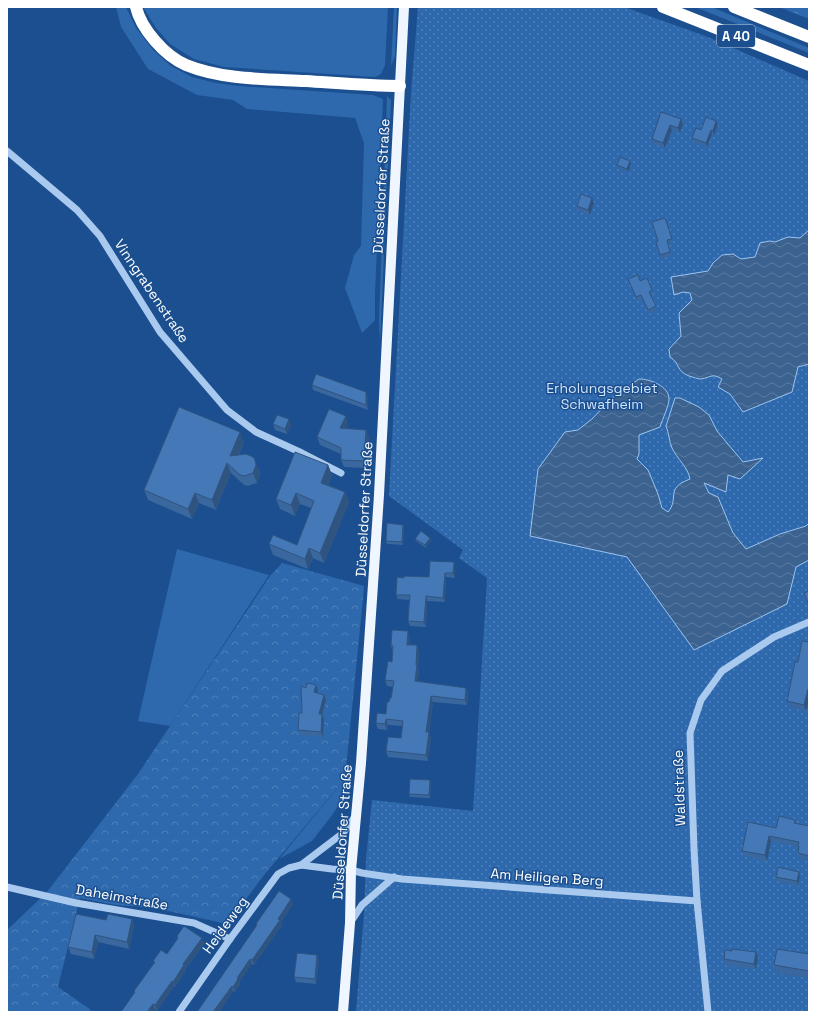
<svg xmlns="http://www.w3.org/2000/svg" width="816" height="1019" font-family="'Space Grotesk',sans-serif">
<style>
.grass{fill:#2e69ad}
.forest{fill:url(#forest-crowns)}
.park{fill:url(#park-dots)}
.water{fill:url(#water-waves);stroke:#9cc4f0}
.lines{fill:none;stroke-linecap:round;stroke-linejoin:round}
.minor{stroke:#a9c9ee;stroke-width:7}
.major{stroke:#f0f6ff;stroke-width:10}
.highway{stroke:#fff;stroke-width:12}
.wall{fill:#3a679d}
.shaded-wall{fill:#305480}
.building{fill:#4478b7;stroke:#305480}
.labels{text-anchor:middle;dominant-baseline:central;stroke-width:3;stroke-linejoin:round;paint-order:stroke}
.shield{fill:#1b4f8f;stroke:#bbcadd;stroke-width:1}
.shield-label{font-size:13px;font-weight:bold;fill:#fff}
.street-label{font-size:14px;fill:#fff;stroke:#1b4f8f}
.park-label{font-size:14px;fill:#cfe3fa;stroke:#1b4f8f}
</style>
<defs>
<pattern id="forest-crowns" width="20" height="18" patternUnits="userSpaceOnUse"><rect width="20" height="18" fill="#2e69ad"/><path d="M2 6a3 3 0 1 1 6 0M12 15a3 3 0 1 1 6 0" fill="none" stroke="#4d80b9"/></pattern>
<pattern id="park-dots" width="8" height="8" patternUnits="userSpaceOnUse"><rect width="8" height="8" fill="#2e69ad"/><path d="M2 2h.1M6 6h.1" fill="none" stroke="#4d80b9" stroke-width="1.8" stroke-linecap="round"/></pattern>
<pattern id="water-waves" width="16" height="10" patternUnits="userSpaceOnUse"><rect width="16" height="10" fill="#3c6290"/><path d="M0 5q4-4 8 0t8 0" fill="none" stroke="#597aa1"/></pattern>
</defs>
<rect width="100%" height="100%" fill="#1b4f8f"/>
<g class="grass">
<path d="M116 7H126L136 28 153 50 171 66 192 77 216 83 239 86 373 95 383 99 375 295V320L362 333 345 288 354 255 361 246 364 143 355 118 247 109 233 100 197 95 148 69 121 27Z"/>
<path d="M143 7H388L385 65 381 74 375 77 224 67 194 59 170 44 156 28Z"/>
<path d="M394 7H397L395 56 391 66Z"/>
<path d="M695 7H710L714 8 809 48V53Z"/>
<path d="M387 96 391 100 380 343 379 320Z"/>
<path d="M177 549 269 575 170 726 138 721Z"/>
<path d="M345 779 340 803 333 814 312 841 279 859Z"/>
</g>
<g class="forest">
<path d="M779 7H809V19Z"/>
<path d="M282 563 364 586V588L345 779 264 875 232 918 227 924 155 908 116 905 80 898 58 987 91 1010 89 1012H7V930L47 892 138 774 270 576Z"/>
</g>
<path class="park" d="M418 7H624L708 37 809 81V1012H356L364 913 366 859 372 800 473 811 487 578 459 558 463 550 389 496 411 93Z"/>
<g class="water">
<path d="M809 230V364L798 367 792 392 743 412 730 394 718 387 722 379C712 373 712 377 701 379 698 379 693 377 689 376 676 371 680 363 670 357L669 349 681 336 679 313 692 300 690 293 683 292 674 295 671 277 708 271 713 263 722 255 733 254 741 259 755 257 760 243 770 241 775 242 788 237 800 238Z"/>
<path d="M639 379C650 379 669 386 669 399 669 406 662 420 660 427L639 435V454L637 459 648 470 658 494 662 508 668 512C680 498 664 489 690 479 688 467 677 459 672 448 669 441 669 433 666 426L675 398H680L699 407 709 415 717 431 743 462 763 458 740 479 728 475 726 492 704 483 709 493 718 497 733 533 746 549 780 534 806 526 809 523V560L796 567 787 604 694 650 627 557 530 536 538 469 565 432 578 430 592 419 611 399Z"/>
</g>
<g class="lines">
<g class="minor">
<path d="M7 151 77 210 100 236 160 332 227 410 256 432 302 453 341 473"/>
<path d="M301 865 343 833 356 815"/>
<path d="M7 887 76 903 194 923 230 939"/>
<path d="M350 923 362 905 394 877"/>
<path d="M179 1012 230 939 278 874 289 868 301 865 332 869 351 870 362 873 402 879 697 901"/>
<path d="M708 1012 697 901 694 849 690 733 701 700 722 671 774 637 809 622"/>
</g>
<path class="major" d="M343 1012 350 923 351 870 361 763 379 495 404 7"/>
<g class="highway">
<path d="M136 7C141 29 165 56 186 65 223 80 267 79 306 81 337 83 369 86 400 86"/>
<path d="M663 7 809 65"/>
<path d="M734 7 809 37"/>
</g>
</g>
<g class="wall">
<path d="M661 112 681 119 683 124 680 133 672 130 665 148 654 144 652 139Z"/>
<path d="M716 121 718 125 714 135 712 134 707 147 693 142 692 138 701 130Z"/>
<path d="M630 161 631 164 628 172 618 168 617 165Z"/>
<path d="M594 203 590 215 578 211 577 206Z"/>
<path d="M665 218 673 242 668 244 672 255 661 259 656 242 658 241Z"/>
<path d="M647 278 653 294 651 296 657 310 649 314 642 299 638 301 628 279 640 281Z"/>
<path d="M312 385 368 398V410L313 390Z"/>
<path d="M273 424 291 425 287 434 275 430Z"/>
<path d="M348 424 346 429 366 430 369 437 367 468 344 467 341 460V454L320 445 317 437Z"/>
<path d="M244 442 239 455 259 470 260 475 257 483 248 486 244 485 231 473 216 510 199 503 192 519 148 500 144 490Z"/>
<path d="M328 465 332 475 328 485 345 492 349 502 324 563 313 558 308 569 273 555 269 544 297 545 311 508 300 504 295 516 280 509 276 499Z"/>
<path d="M404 527 403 545 387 544 386 541Z"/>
<path d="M430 538 431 540 426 548 416 541 415 539Z"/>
<path d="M454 562 455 567V578L446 577 445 602 427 601 426 627 410 626 408 621 409 600 398 599 396 595 404 578 429 577Z"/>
<path d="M410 637 409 645H417L419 651 418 668 419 671 417 682 466 688 468 693 467 705 433 702 429 733 431 738 428 761 388 757 386 751 401 738 403 726 388 725 387 730 378 729 376 723 386 714 389 702 391 698 393 687 387 686 385 680 392 662V650L391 645Z"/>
<path d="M809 642V700L806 711 789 707 787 701 798 662Z"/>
<path d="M306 688 318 690 317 693 324 695 326 700 322 714 324 719 323 737 300 735 298 730Z"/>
<path d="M430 780 431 783 430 798 410 797 409 794Z"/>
<path d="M797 823 809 826V860L800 859 798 853 799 849 798 847 771 841 767 861 744 856 742 851 776 828Z"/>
<path d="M799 872 800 876 798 886 777 881 776 877Z"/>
<path d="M293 904 281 922 282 925 265 949 254 965 252 964 239 982 240 984 235 992 233 991 219 1012 257 925 256 924Z"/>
<path d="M132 919 134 926 129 949 98 942 94 959 71 954 68 947 106 920Z"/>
<path d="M177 936 202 938 204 944 186 968V970L175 987 174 986 157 1011 135 992 134 991 154 963 153 961 167 954 178 939Z"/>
<path d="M732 951 756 952 758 957 756 969 725 965 724 959Z"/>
<path d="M809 954V978L777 973 774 965Z"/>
<path d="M319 960 316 984 296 982 294 977Z"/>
</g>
<g class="shaded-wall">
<path d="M681 119 683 124 680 133 678 128Z"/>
<path d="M716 121 718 125 714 135 713 131Z"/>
<path d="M670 125 672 130 665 148 663 143Z"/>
<path d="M711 130 712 134 707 147 706 143Z"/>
<path d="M630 161 631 164 628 172 627 169Z"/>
<path d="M592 198 594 203 590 215 588 210Z"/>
<path d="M366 392 368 398V410L366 405Z"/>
<path d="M346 416 348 424 343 436 340 428Z"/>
<path d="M289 419 291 425 287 434 285 429Z"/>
<path d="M366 430 369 437 367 468 364 461Z"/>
<path d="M240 432 244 442 234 466 230 456Z"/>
<path d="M255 460 260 475 257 483 253 473Z"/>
<path d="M227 463 231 473 216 510 212 500Z"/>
<path d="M328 465 332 475 325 493 321 483Z"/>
<path d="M345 492 349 502 324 563 320 553Z"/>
<path d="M195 493 199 503 192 519 188 509Z"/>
<path d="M296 493 300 504 295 516 291 505Z"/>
<path d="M403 525 404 527 403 545 402 542Z"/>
<path d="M430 538 431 540 426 548 425 545Z"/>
<path d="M309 548 313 558 308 569 305 559Z"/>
<path d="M454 562 455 567V578L453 573Z"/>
<path d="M445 573 446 577 445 602 443 598Z"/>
<path d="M426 596 427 601 426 627 424 622Z"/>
<path d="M408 631 410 637 409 650 407 645Z"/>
<path d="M417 645 419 651 418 668 419 671 417 687 415 681Z"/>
<path d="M316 685 318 690 316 697 314 692Z"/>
<path d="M466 688 468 693 467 705 465 700Z"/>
<path d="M808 689 809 693V700L806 711 804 705Z"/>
<path d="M324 695 326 700 321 719 319 714Z"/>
<path d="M431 696 433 702 429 733 431 738 428 761 426 755V732Z"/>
<path d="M322 714 324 719 323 737 321 732Z"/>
<path d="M386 719 388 725 387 730 385 724Z"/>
<path d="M430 780 431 783 430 798 429 795Z"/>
<path d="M769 836 771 841 767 861 765 855Z"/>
<path d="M799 872 800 876 798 886 797 881Z"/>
<path d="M7 897 8 900 7 907Z"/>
<path d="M291 899 293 904 281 922 282 925 254 965 252 960Z"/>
<path d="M132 919 134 926 129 949 127 942Z"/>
<path d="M95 935 98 942 94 959 92 952Z"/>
<path d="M202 938 204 944 186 968V970L175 987 173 982 183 964Z"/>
<path d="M756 952 758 957 756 969 754 964Z"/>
<path d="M317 955 319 960 316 984 315 979Z"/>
<path d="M250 959 252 964 239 982 240 984 235 992 233 987 237 978Z"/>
<path d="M172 981 174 986 157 1011 155 1005Z"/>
<path d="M232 986 233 991 219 1012H213Z"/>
<path d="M153 1004 155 1009 153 1012H147Z"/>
</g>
<g class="building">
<path d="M661 112 681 119 678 128 670 125 663 143 652 139Z"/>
<path d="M706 117 716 121 713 131 711 130 706 143 692 138 696 128 701 130Z"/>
<path d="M620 157 630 161 627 169 617 165Z"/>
<path d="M581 194 592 198 588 210 577 206Z"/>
<path d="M665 218 672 239 667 240 670 252 660 255 656 242 658 241 652 222Z"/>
<path d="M638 275 640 281 647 278 652 290 649 292 656 306 648 310 641 295 636 297 628 279Z"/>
<path d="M316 374 366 392V405L312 385Z"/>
<path d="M179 407 240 432 230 456 246 454 253 457 255 460 256 465 253 473 244 476 240 475 227 463 212 500 195 493 188 509 144 490Z"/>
<path d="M329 409 346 416 340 428 366 430 364 461 341 460V448L317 437Z"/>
<path d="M277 415 289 419 285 429 273 424Z"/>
<path d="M295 452 328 465 321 483 345 492 320 553 309 548 305 559 269 544 273 535 297 545 314 501 296 493 291 505 276 499Z"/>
<path d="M387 523 403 525 402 542 386 541Z"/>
<path d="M421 531 430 538 425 545 415 539Z"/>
<path d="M430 561 454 562 453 573H445L443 598 426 596 424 622 408 621 410 595H396L397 577 404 578V576L429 577Z"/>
<path d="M809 591V605L804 593Z"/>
<path d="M392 630 408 631 407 645H417L416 665H417L415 681 466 688 465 700 431 696 426 732H429L426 755 386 751 388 737 401 738 403 721 386 719 385 724 376 723 377 713 386 714 387 702H389L390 698H391L394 681 385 680 388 661 392 662 393 646 391 645Z"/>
<path d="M802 641 809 642V690L808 689 804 705 787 701 795 662H798Z"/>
<path d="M307 683 316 685 314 692 324 695 319 714H322L321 732 298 730 299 713H302L301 686 306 688Z"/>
<path d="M410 779 430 780 429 795 409 794Z"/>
<path d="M779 816 795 820 794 823 809 826V856L798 853 799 846H798L799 842 769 836 765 855 742 851 748 822 776 828Z"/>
<path d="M778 867 799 872 797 881 776 877Z"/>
<path d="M279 891 291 899 278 919 280 920 252 960 250 959 237 978 238 979 233 987 232 986 213 1012H197L257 925 256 924Z"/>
<path d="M76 914 106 920 108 914 132 919 127 942 95 935 92 952 68 947Z"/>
<path d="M184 926 202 938 183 964 184 965 173 982 172 981 155 1005 153 1004 147 1012H121L135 992 134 991 155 962 153 961 161 950 167 954 178 938 177 936Z"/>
<path d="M732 949 756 952 754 964 724 959 725 950 732 951Z"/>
<path d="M777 949 809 954V971L774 965Z"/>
<path d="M297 953 317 955 315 979 294 977Z"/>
</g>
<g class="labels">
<rect class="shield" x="717" y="25" width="38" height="22" rx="3"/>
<g class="shield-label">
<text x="736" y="36">A 40</text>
</g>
<g class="street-label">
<text transform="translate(381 186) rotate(-87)">Düsseldorfer Straße</text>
<text transform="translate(152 291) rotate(56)">Vinngrabenstraße</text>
<text transform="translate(364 509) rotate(-87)">Düsseldorfer Straße</text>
<text transform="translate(679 788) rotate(-92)">Waldstraße</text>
<text transform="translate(342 832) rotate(-86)">Düsseldorfer Straße</text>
<text transform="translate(547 877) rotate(4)">Am Heiligen Berg</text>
<text transform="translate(122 897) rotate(10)">Daheimstraße</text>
<text transform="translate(225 925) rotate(-54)">Heideweg</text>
</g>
<g class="park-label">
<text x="602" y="388">Erholungsgebiet<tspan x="602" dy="16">Schwafheim</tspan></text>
</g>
</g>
<rect width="816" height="1019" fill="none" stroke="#ffffff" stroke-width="16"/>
</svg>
